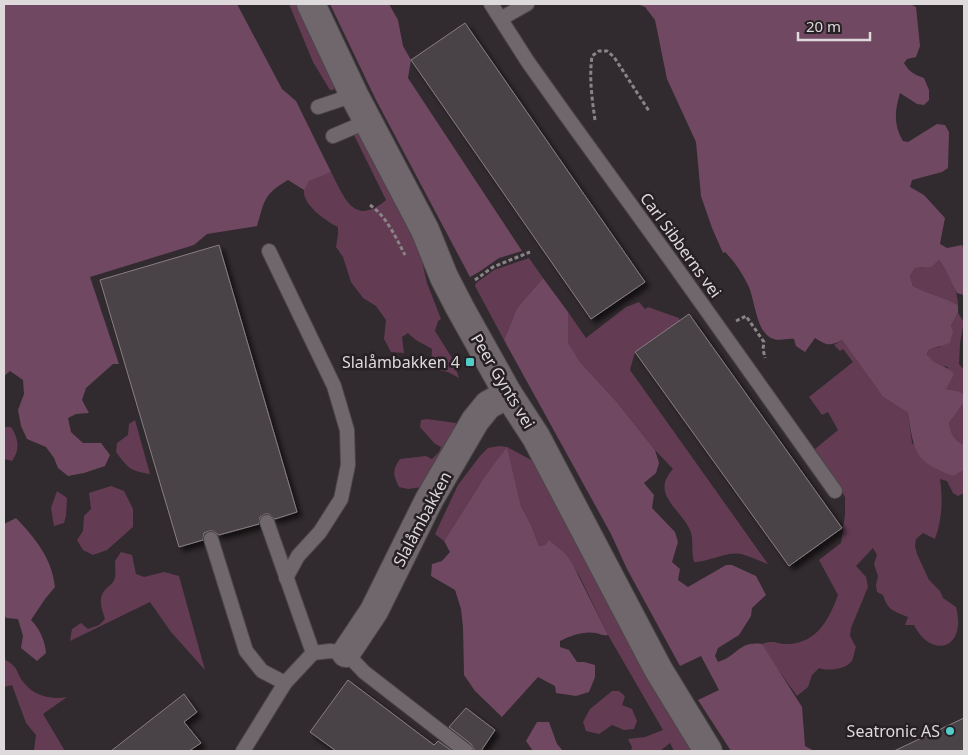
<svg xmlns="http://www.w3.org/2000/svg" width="968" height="755" font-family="'Noto Sans',sans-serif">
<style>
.green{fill:#633c54}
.forest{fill:#714862}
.building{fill:#494246;stroke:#877e83;filter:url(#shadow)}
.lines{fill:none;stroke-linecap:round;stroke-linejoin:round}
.service-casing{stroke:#4c4749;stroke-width:16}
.minor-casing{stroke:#4c4749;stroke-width:30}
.tertiary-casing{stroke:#4c4749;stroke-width:30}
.path{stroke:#8a8487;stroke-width:3;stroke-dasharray:4 2.5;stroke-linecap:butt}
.service{stroke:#6f676b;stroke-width:14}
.minor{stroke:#6f676b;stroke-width:28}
.tertiary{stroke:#6f676b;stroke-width:28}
.poi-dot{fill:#53cdc9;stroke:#272024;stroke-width:2}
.labels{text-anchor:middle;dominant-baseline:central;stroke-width:5;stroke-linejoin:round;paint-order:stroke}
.street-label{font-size:16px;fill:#dedadc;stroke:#272024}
.poi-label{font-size:16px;fill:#dedadc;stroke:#272024;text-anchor:end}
</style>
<defs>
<filter id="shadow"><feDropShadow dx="4.5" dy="4.5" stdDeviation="2.5" flood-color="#0009"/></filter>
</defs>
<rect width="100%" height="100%" fill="#312a2e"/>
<g class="green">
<path d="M289 4H296L335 87 333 90H330L313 62Z"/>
<path d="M356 133 359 134 414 236 420 253 427 283 441 319 438 321 435 331 452 358 459 378 448 372 431 369 432 349C421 342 418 343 408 333L402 337 404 353 391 352 384 339 386 320 376 306 363 298 351 282 343 257 336 247 338 234V227C325 221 291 197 309 181 314 177 325 174 331 172 345 199 354 227 386 200L354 135Z"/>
<path d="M529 258 543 278 517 308 504 340 475 286 476 283 494 270Z"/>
<path d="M939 260C949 271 958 291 958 305 944 297 928 294 913 286L910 276 915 268H922Z"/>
<path d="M639 302 645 309 648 307 679 318 680 321 635 352 630 370 768 564C759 561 750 556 741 554 727 551 709 562 694 562 691 552 694 539 690 530 680 508 650 494 673 469L655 450 616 401 580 362 568 345V312L586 338 626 307Z"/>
<path d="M958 313 964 322 960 343 959 364 964 370V394L958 391 946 389 949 380 948 367C938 364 927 362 927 350L940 347Z"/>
<path d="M842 340 883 397 908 413 912 443 954 476 964 470V493L958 496 953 493 947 481 940 479C943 500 942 520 935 539L923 533 916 539 915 546 917 554 929 580 940 591 943 598 956 607C967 650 931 659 914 625H905L908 617C894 611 888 611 883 595L877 592 876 585 878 576 874 564 877 555 873 548 856 566 866 577 868 587 851 628 850 636 856 647C854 651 854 659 851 662 844 670 828 671 819 668L812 675 808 687 797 696C785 679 772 662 762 644 775 639 777 645 789 644 818 642 829 619 838 595L819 560 841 543 845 515V497L815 449 838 430 828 412 822 415 809 397 853 362 843 349 840 351 834 345Z"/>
<path d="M963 404 964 405V445C954 440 951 434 949 423Z"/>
<path d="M427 419 456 423 453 435 423 487 408 489 399 487C393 475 392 470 400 459L426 456 432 459 439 452 441 447 434 443 420 427 421 420Z"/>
<path d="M135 420 150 474C130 471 128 468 116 452L117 443 128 435 129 424Z"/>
<path d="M4 427H11C19 439 20 450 12 461L4 459Z"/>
<path d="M499 446 507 447 535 462 664 705 692 751H674L670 743 660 751H631L632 747 628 739 645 737 663 730 608 635 580 577 565 553 550 541 545 545 539 546 532 527 521 506 507 448 485 476 444 541 435 534 458 485 480 456 488 448Z"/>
<path d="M111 486 124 491 133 509V527L107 550 93 555 83 550 77 540 83 531 84 516 91 509 89 493Z"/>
<path d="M57 491 67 498 66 516 64 523 54 526 51 508Z"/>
<path d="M121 552 132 555 136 574 144 577 164 572 179 576 205 670 171 632 150 602 70 641 72 629 81 623 88 629 99 625 105 619C102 609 97 597 106 589 110 585 114 583 115 577 116 572 115 566 115 561Z"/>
<path d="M4 659C21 669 14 670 24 683 34 696 52 700 67 697L43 714 65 751H34L36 735 26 723 12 685 4 687Z"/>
<path d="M612 691H619L625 696 622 705 632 709 637 721 634 729 624 730 612 725 599 734 586 731 583 722 590 709Z"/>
</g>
<g class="forest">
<path d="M4 4H237L282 89 296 101 331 172 309 181 304 190 288 180C263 195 265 200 257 226L207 234 194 245 90 277 119 364H113L86 388 82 400 89 413 76 414 68 418 71 432 83 443H101L110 455 105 466 84 473 68 476 58 468 54 458 46 447 27 439 21 426 18 410 24 394 23 380 10 371 4 376Z"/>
<path d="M330 4H389L398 20 403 46 411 60 408 78 522 251 499 258 479 272 470 277 375 98Z"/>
<path d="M637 4H910L916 7 920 46 916 57 907 59 904 63C909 72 915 75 924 78L929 90V100L924 105 917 104 900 93C895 110 893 124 903 141L908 142 937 124 945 125 949 132 948 168 942 172 912 180 910 187 924 195 945 218 940 244 947 248 962 245 964 250V295L957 293C950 280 948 271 939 260L931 267 915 268 910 276 913 286C928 294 944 297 958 305V313L951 326 953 331 950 343 928 350 927 354C935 367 943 362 954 374L946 389 958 391 964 394 963 404 949 423C951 434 954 440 964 445V470L954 476C914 462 914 452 908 413L883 397 842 340C829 347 827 345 815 338L805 352 796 346 794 339C787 338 779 342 771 338 756 331 755 299 748 285 742 273 735 262 725 252L723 253 712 228 701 196 696 142 667 79 655 20 645 7Z"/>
<path d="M543 278 568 312V343L580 362 616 401 655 450 659 463 656 473 644 483 654 495 652 508 675 532 678 542 672 562 680 569 678 580 688 587 726 565H732L756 576 766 595 752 608 751 616 739 635 718 648 715 656 718 662C738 656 738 641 762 644L802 707 805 746 814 751H731L698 700 719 690 701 656 680 666 627 569 611 534 504 340 517 308Z"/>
<path d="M507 447 521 506 532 527 539 546 545 545 549 540 565 553 572 563 608 635C603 636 601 634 596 633 583 631 572 635 560 641V647L569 650 577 662H584L595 665V677L589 692 576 696 556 693 555 686 538 677 502 717 475 691 464 675 463 627 461 609 455 590 431 576 432 564 442 561 450 552 444 541 485 476Z"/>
<path d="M16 518C35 538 52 558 55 587L45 599 31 620C40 629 45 641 46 653L37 661 21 648 23 636 18 619 6 618 4 614V524Z"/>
<path d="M537 722H549L557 744 563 751H533L526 741Z"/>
</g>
<g class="building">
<path d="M465 23 645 282 591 319 411 60Z"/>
<path d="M219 245 297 512 275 519 269 514H265L260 517 259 524 219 535 213 531H209L204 533 203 540 179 547 100 280Z"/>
<path d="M689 314 842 528 789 566 635 352Z"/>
<path d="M348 680 434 745 438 741 452 751H336L310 732Z"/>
<path d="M184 694 197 712 184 722 201 743 189 751H111Z"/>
<path d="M466 708 495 730 481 751H475L471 744 449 727Z"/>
<path d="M964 718V751H894Z"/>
</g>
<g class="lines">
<g class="service-casing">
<g id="service">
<path d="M491 4 528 62 565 114 670 259 835 491"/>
<path d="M502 18 527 4"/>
<path d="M318 107 354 95"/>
<path d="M333 136 368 121"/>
<path d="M269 251 334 386 347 430 348 465 341 499 320 532 298 556 286 578"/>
<path d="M267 522 313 653"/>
<path d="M211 539 246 651 262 671 285 683"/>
<path d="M243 751 285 683 313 653 330 651 346 653 364 672 466 751"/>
</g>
</g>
<g class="minor-casing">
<path id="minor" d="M346 653 374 611 429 500 475 421 488 405 508 394"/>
</g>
<g class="tertiary-casing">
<path id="tertiary" d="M311 4 354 95 425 230 444 277 460 308 508 394 536 437 658 669 708 751"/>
</g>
<g class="path">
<path d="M595 120C592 99 589 78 592 56L599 51H607L614 57 649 111"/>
<path d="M370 205C387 217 395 236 405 255"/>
<path d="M475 280 493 267 530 252"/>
<path d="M736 321 746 316 764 342 763 349 765 358"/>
</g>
<use href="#service" class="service"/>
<use href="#minor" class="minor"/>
<use href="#tertiary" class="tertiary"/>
</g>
<g class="poi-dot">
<rect x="465" y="357" width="10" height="10" rx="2.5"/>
<circle cx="950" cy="731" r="5"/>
</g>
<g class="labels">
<g class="street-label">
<text transform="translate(681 245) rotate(54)">Carl Sibberns vei</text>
<text transform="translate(503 381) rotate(59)">Peer Gynts vei</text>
<text transform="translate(422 519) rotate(-62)">Slalåmbakken</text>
</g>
<g class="poi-label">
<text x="460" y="362">Slalåmbakken 4</text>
<text x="940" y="731">Seatronic AS</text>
</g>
</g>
<rect width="968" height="755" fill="none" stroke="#dedadc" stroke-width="10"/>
<path d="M798 32v8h72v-8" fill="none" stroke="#dedadc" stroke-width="2.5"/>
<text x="806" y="32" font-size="15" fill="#dedadc" stroke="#272024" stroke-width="4" paint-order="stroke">20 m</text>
</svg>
